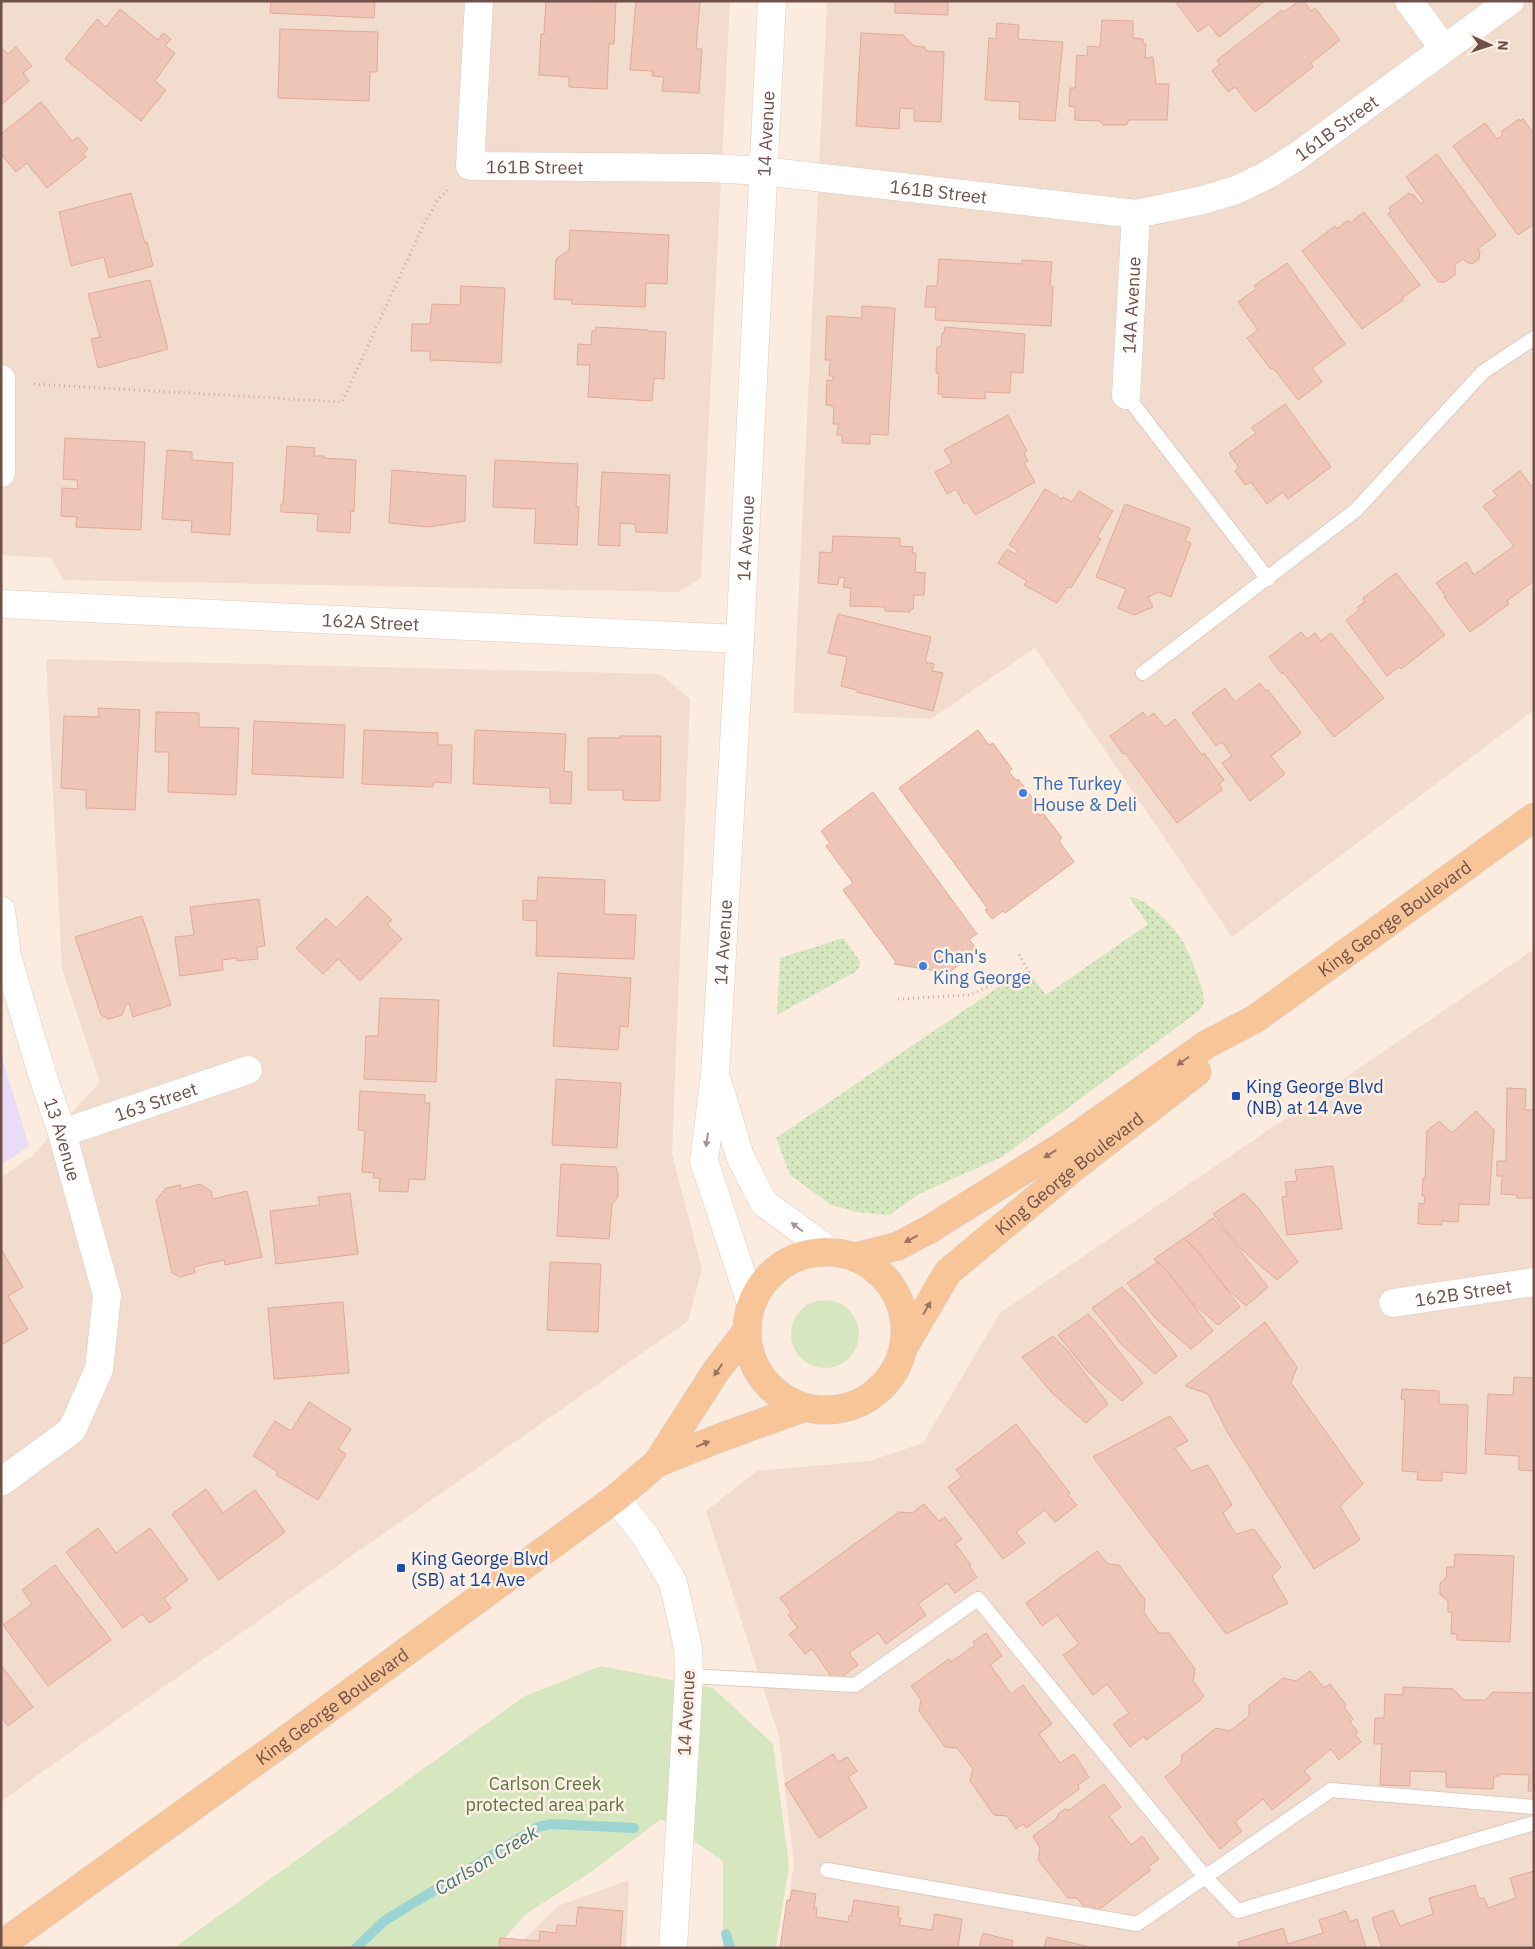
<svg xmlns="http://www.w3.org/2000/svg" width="1535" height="1949" font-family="'IBM Plex Sans',sans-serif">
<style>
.residential{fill:#f2dcce}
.education{fill:#e9dcf7}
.grass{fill:url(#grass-dots)}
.green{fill:#d6e7bf}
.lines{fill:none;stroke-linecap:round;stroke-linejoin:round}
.stream{stroke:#9cd4d4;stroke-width:10}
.building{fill:#efc5b8;stroke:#e1a999}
.lane-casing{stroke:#e0c9bf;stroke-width:16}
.street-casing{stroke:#e0c9bf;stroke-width:29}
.secondary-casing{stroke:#e5c8bc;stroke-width:29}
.primary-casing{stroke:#d7cecc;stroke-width:29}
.path{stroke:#d3a89c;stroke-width:3;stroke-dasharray:1 4;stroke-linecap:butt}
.lane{stroke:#fff;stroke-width:14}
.street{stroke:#fff;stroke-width:28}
.secondary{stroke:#fff;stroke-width:28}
.primary{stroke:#f8c599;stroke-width:28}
.oneway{fill:#997360}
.oneway2{fill:#a99691}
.shop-dot{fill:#3f7fe0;stroke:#fef0e5;stroke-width:2}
.transit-dot{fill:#1a4fb4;stroke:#fef0e5;stroke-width:2}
.labels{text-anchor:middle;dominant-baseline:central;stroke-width:5;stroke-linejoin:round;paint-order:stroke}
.street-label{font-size:18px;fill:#705048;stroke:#fef0e5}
.shop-label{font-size:18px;fill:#366cbe;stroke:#fef0e5;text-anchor:start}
.transit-label{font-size:18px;fill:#164399;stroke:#fef0e5;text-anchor:start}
.park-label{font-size:18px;fill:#597641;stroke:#fef0e5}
.water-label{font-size:19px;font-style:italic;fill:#3d7676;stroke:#fef0e5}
</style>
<defs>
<pattern id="grass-dots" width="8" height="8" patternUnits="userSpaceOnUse" patternTransform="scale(1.25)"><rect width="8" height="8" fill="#d6e7bf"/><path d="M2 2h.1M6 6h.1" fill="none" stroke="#b2be9d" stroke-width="1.8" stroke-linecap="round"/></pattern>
</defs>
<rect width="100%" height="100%" fill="#fbecdf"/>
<g class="residential">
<path d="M1 1H730L701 578 678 592 64 580 51 558 1 555Z"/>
<path d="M827 1H1534V710L1232 937 1035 648 931 719 793 713Z"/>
<path d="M46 659 661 674 690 699 672 1154 702 1269 688 1321 42 1772 1 1802V1178L32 1156 100 1082 62 969Z"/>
<path d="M1534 949V1948H781L794 1864 779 1737 706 1511 757 1471 869 1461 923 1443 1000 1313Z"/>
<path d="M629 1880 626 1948H516L558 1906Z"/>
</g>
<path class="education" d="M1 1054 29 1146 1 1165Z"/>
<g class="grass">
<path d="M1129 897C1143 896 1169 922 1178 934 1186 944 1203 986 1204 999 1204 1003 1202 1007 1200 1010L1002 1157 919 1194 889 1215 856 1212 831 1205 790 1175 776 1138 1012 978 1028 971 1046 995 1148 924Z"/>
<path d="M843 938 860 961V966L855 972 777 1015 780 958Z"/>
</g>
<g class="green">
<circle cx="825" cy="1334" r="34"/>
<path d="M601 1666 713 1688 773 1744 789 1866 776 1948H723V1861L661 1819 594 1870 526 1914 496 1948H174L525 1696Z"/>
</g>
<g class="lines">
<g class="stream">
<path d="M726 1934 730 1948"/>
<path d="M356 1948 384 1921 538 1827 551 1824 634 1828"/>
</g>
</g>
<g class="building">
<path d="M271 1H375L374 18 270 13Z"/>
<path d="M546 1 616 2 614 44H609L607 89 569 87V77L539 75 541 34H544Z"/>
<path d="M636 1H700L696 49H702L699 93 662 91 664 77 652 76 653 71 630 70Z"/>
<path d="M895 1H948V15L895 13Z"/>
<path d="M1175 1H1265L1219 37 1209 24 1198 32Z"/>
<path d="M1299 1H1304L1311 11 1315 8 1340 40 1311 63 1313 67 1255 112 1235 87 1228 92 1212 71 1220 64 1217 60 1282 10 1284 12Z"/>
<path d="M120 9 158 40 163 33 171 39 165 46 175 53 155 81 166 90 141 121 65 59 97 19 106 27Z"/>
<path d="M1102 20 1133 21V38L1143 39V44H1146L1145 58 1153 57 1156 84H1169L1167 120H1129L1126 125H1103L1100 121 1075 120V107L1069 106 1070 88H1075L1077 55 1087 56 1088 46 1100 47Z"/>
<path d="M997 23 1019 25 1018 39 1063 42 1055 121 1019 119 1020 102 985 100 989 38 996 39Z"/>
<path d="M280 29 378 32 377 72H370L369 101 278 98Z"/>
<path d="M861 33 903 35 914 46 924 47 927 51 944 52 941 122 914 121V109L900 108 899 129 856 126Z"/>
<path d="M1 47 8 54 16 47 32 66 23 73 29 81 1 105Z"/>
<path d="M41 102 72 141 78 137 88 149 83 153 86 157 47 188 27 163 16 172 1 154V134Z"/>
<path d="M1519 119 1520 121 1523 119 1534 134V224L1518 235 1453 146 1485 123 1497 139 1503 135 1501 132Z"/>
<path d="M1437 154 1496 235 1478 249 1480 252 1479 259 1472 264 1466 262 1463 259 1455 265V275L1445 282H1438L1388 214 1391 211 1389 208 1409 193 1411 195 1413 194 1421 204 1424 202 1406 177Z"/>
<path d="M131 193 145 243 147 242 153 266 109 278 104 257 71 266 59 212Z"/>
<path d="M1364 212 1420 285 1402 298 1403 300 1362 329 1302 251 1335 226 1337 229 1348 220 1350 223Z"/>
<path d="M570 230 669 235 667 284 646 283 645 307 572 304V300L554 299 556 259 569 250Z"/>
<path d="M939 259 1022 264V260L1052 262 1050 286 1053 287 1051 326 935 320 936 307H925L927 286H937Z"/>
<path d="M1287 263 1345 344 1312 368 1322 382 1298 400 1274 369 1270 368 1247 338 1258 330 1238 302 1256 289 1254 286Z"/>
<path d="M150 280 168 349 98 368 91 339 100 337 88 294Z"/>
<path d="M461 286 505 288 501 363 430 360V351H411L412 324H430L432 304 460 305Z"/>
<path d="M862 306 895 308 888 435 870 434V444L842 443V435H837L838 424H833L834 406 826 405 827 380 833 381V376H829L830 360H825L827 316 862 318Z"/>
<path d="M596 327 648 330V331L666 332 664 379 654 378 652 401 588 397 590 365H577L578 344 591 345 592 331H595Z"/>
<path d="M945 327 1025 334 1023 373 1011 372 1010 393 985 392V399L942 397V394H938L939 373H936L937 347H941L942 333H944Z"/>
<path d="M1285 404 1331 467 1288 499 1283 492 1267 504 1251 482 1245 485 1235 471 1239 468 1229 453 1256 433 1251 428Z"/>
<path d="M1008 415 1027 451 1024 453 1028 461 1024 463 1035 482 975 515 967 502 964 504 956 489 947 494 935 472 952 463 944 450Z"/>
<path d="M65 438 145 442 141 530 76 527 77 517 61 516 62 488 78 489 77 480 63 479Z"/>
<path d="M287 446 315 448 314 456H324V458L356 460 354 512 351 511 350 533 317 531 318 514 281 512V504H283Z"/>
<path d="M167 450 192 452V460L233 463 230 535 191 532 192 521 162 519Z"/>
<path d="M495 460 578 464 576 507H579L577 545 534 543 536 509 493 507Z"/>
<path d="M392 470 466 476 465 521 429 527 389 523Z"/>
<path d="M1520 471 1534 489V581L1507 601 1509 604 1470 632 1444 597 1446 596 1436 583 1466 562 1474 575 1514 546 1483 506 1497 496 1493 491Z"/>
<path d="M602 472 670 475 667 533 636 532 635 524 620 523V546L598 545Z"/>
<path d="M1045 489 1062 499 1063 497 1072 502 1079 491 1113 511 1097 537 1101 539 1071 588 1068 587 1057 603 1024 585 1027 581 998 563 1007 549 1015 554 1018 551 1009 545Z"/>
<path d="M1125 504 1190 528 1185 541 1191 543 1171 597 1159 592 1148 597 1153 607 1134 615 1118 608 1126 589 1096 577Z"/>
<path d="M833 536 900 538V546L913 547 912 553H916L915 572 925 573 924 595H914L913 609H911L910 612 885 611V607L850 606 851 588 843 587 845 578 839 577 838 585 818 583 820 552 832 553Z"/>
<path d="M1396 573 1445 635 1401 669 1399 667 1387 676 1346 620 1359 610 1357 607 1365 602 1363 598Z"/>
<path d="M838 614 931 637 925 662 934 664 932 671 943 673 933 711 857 692V690L841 686 847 657 828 653Z"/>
<path d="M1301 632 1307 639 1315 633 1321 641 1331 633 1384 698 1334 737 1283 672 1282 674 1269 657Z"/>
<path d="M1260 683 1266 691 1268 690 1301 733 1271 756 1285 774 1250 801 1222 763 1232 756 1222 742 1216 746 1192 713 1225 688 1235 702Z"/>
<path d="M98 708 140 710 135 810 86 808V790L61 788 64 716 99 717Z"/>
<path d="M156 712 199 713V727L239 728 236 795 168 792 169 752H155Z"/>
<path d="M1143 712 1147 718 1154 713 1165 727 1175 719 1202 755 1204 753 1224 780 1219 784 1222 790 1177 823 1125 753 1123 754 1110 736Z"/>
<path d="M254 721 345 725 343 778 252 774Z"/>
<path d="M364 730 438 733V745H452L451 783 434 782 433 787 362 784Z"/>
<path d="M475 730 566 734 564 771 572 772 571 804 550 803V788L473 784Z"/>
<path d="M978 730 989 745 993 743 1012 769 1009 772 1017 781 1018 779 1037 804 1033 806 1040 816 1043 813 1062 838 1059 841 1074 862 1005 913 1003 911 992 919 985 910 988 909 899 788Z"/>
<path d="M620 736H661L660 801 623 800V790H588V738H620Z"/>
<path d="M873 792 977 934 969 939 978 951 948 973 894 964 896 962 843 890 853 883 826 846 830 843 821 831Z"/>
<path d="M538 877 605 880 604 914 636 915 634 959 536 956 537 921 523 920V900L537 901Z"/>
<path d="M367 896 392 920 387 924 402 939 360 981 338 959 323 974 296 948 326 918 336 928Z"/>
<path d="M259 899 265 946 257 947 258 959 237 961V958L222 960 223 970 180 976 175 937 194 935 190 907Z"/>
<path d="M142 916 171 1005 133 1017 129 1003 126 1004 122 1015 109 1019 101 1015 75 937Z"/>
<path d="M558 973 631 978 628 1027 620 1026 618 1050 553 1046Z"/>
<path d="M380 998 439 1000 436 1082 364 1079 366 1036H378Z"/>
<path d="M556 1079 621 1083 617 1148 552 1145Z"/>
<path d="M1507 1088 1526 1089 1525 1110H1534V1198H1517V1195L1501 1194 1502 1176H1497V1161H1506Z"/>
<path d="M360 1091 425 1095V1103H430L425 1180 409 1179 408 1192 379 1191 380 1178H373L374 1173 362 1172 365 1131 358 1130Z"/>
<path d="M1476 1111 1494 1130 1489 1205 1459 1204 1458 1222 1442 1221V1225L1418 1224 1419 1203 1424 1204 1425 1196H1422L1423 1178H1425L1427 1131 1439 1121 1452 1133Z"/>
<path d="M561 1164 616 1167 618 1174V1197L612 1204 609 1239 557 1236Z"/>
<path d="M1333 1166 1342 1229 1287 1235 1282 1197 1287 1196 1285 1182 1297 1181 1295 1170Z"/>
<path d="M200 1184 211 1191 213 1199 247 1191 262 1257 225 1265 224 1260 194 1267 195 1273 180 1277 172 1273 156 1200 166 1188 180 1185 181 1189Z"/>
<path d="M350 1193 358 1254 276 1264 270 1211 320 1205 318 1197Z"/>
<path d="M1244 1193 1258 1208 1298 1262 1277 1280 1242 1250 1213 1214Z"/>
<path d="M1213 1218 1227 1234 1268 1287 1246 1306 1212 1275 1182 1240Z"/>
<path d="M1184 1238 1199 1253 1240 1307 1218 1325 1183 1295 1154 1259Z"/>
<path d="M1 1249 23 1287 8 1296 28 1329 1 1345Z"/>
<path d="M550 1262 601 1264 598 1332 547 1330Z"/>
<path d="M1158 1262 1172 1277 1213 1331 1191 1349 1156 1319 1127 1283Z"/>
<path d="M1122 1287 1137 1303 1177 1356 1155 1374 1121 1344 1092 1308Z"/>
<path d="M343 1302 349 1373 274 1379 268 1308Z"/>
<path d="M1088 1314 1103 1330 1143 1383 1122 1401 1087 1371 1058 1335Z"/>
<path d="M1265 1322 1297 1367 1291 1383 1363 1484 1340 1506 1360 1540 1314 1569 1228 1433 1208 1394 1185 1386Z"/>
<path d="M1053 1336 1068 1351 1108 1404 1086 1423 1052 1393 1022 1357Z"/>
<path d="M1514 1377 1534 1378V1471L1519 1470V1456L1485 1454 1488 1394 1513 1395Z"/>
<path d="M1402 1389 1439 1391V1404L1468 1405 1466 1474 1442 1472V1481L1417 1480 1418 1472 1402 1471 1405 1400 1401 1399Z"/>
<path d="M309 1402 351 1429 338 1449 346 1454 318 1500 276 1475 278 1472 253 1456 275 1421 291 1431Z"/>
<path d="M1170 1416 1188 1441 1175 1448 1191 1471 1208 1465 1232 1505 1223 1513 1236 1534 1254 1529 1281 1567 1272 1576 1288 1603 1226 1634 1093 1457Z"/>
<path d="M1016 1424 1070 1493 1068 1495 1077 1505 1055 1522 1045 1510 1016 1532 1025 1543 1003 1559 948 1487 962 1477 956 1470Z"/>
<path d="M206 1489 223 1513 255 1490 285 1532 219 1580 172 1514Z"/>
<path d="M924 1504 939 1521 945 1517 962 1539 955 1544 971 1565 969 1566 977 1577 955 1593 947 1583 918 1604 926 1615 886 1644 878 1633 849 1653 858 1665 835 1682 812 1649 805 1654 789 1634 798 1628 788 1615 791 1612 780 1598 899 1512 912 1513Z"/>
<path d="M98 1528 116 1553 150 1528 188 1580 164 1598 171 1608 150 1623 142 1614 123 1628 66 1552Z"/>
<path d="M1097 1551 1108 1564 1119 1565 1145 1600 1144 1613 1159 1633H1169L1195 1669 1193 1681 1204 1696 1200 1699 1201 1700 1146 1740 1144 1736 1130 1747 1113 1724 1129 1713 1107 1684 1093 1695 1063 1655 1079 1644 1057 1615 1042 1626 1026 1603Z"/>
<path d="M1455 1554 1514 1556 1510 1642 1457 1640V1634H1451L1452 1612H1448V1601L1440 1594V1583L1446 1578 1447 1567H1454Z"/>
<path d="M55 1565 111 1640 48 1686 3 1625 32 1604 22 1590Z"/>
<path d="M986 1633 1002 1656 990 1665 1011 1694 1023 1685 1052 1724 1039 1734 1060 1763 1074 1754 1089 1777 1078 1785 1079 1789 1026 1828 1023 1824 1016 1829 1007 1816 994 1815 970 1781 973 1769 957 1748 945 1747 919 1711 921 1700 911 1686 949 1659 951 1662 975 1645 973 1642Z"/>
<path d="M1 1665 33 1707 8 1726 1 1716Z"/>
<path d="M1310 1671 1324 1688 1330 1684 1346 1705 1344 1707 1353 1719 1350 1722 1358 1732 1355 1734 1361 1742 1339 1760 1331 1749 1304 1771 1311 1779 1272 1810 1263 1799 1235 1822 1242 1831 1220 1849 1165 1777 1181 1764 1182 1755 1216 1728 1230 1731 1249 1716V1705L1283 1678 1296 1681Z"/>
<path d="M1403 1687 1453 1689 1464 1700H1486L1493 1692 1534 1693V1791H1528L1529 1775 1499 1774V1776H1494L1493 1789 1446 1787V1772L1410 1771V1786L1380 1785 1382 1744H1374L1375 1718H1384L1385 1694 1403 1695Z"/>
<path d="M833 1754 838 1762 847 1757 857 1771 848 1777 867 1807 819 1838 785 1784Z"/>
<path d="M1104 1784 1121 1807 1109 1816 1131 1845 1142 1836 1159 1859 1148 1867 1151 1870 1097 1911 1094 1907 1088 1912 1077 1898H1068L1038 1860 1040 1848 1033 1836 1057 1818 1058 1814 1065 1809 1069 1810Z"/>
<path d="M1534 1871V1948H1382L1372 1918 1393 1910 1400 1926 1433 1914 1429 1898 1475 1885 1479 1899 1484 1898 1488 1908 1516 1898 1510 1878Z"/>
<path d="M792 1890 816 1894 814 1908H817L816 1917 848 1922 849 1915 851 1916 854 1900 899 1907 898 1918H901L899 1925 932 1930 935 1914 962 1919 958 1948H780L787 1900H790Z"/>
<path d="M578 1907 623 1911 620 1948H499L500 1938 539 1941 540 1931 556 1933 557 1925 576 1926Z"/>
<path d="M1346 1911 1350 1922 1357 1919 1366 1948H1240L1238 1942 1283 1928 1288 1944 1323 1933 1319 1920Z"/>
<path d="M983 1933 1013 1941 1012 1947 1016 1948H979Z"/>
<path d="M1047 1937 1094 1948H1044Z"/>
</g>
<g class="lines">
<g class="lane-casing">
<g id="lane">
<path d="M1126 395 1268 579"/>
<path d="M1143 673 1356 510 1483 372 1534 338"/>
<path d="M689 1676 855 1685 978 1599 1206 1878 1238 1911 1534 1823"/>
<path d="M827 1870 1137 1924 1331 1790 1534 1807"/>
</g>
</g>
<g class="street-casing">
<g id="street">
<path id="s1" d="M479 1 470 166 709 168 763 171 1136 214 1203 200 1236 190 1267 175 1296 157 1510 1"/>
<path d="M1409 1 1444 49"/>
<path d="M1 379V473"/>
<path id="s2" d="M1126 395 1136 214"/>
<path id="s3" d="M1 604 740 639"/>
<path id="s4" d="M1 910 7 956 42 1074 62 1133 107 1295 99 1369 72 1430 1 1482"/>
<path id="s5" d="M62 1133 248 1070"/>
<path id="s6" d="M1393 1303 1534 1282"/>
<path d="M616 1498 646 1537 673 1582 688 1648 689 1676 673 1948"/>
</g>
</g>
<g class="secondary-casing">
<g id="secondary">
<path d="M718 1083 740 1156 764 1203 830 1251"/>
<path id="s7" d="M751 1303 704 1161 715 1075 740 639 772 1"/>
</g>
</g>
<g class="primary-casing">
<g id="primary">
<circle cx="826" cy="1331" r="79"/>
<path id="s8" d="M855 1257 898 1246 930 1229 1067 1143 1207 1044 1255 1019 1534 817"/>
<path id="s9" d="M905 1345 948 1272 1073 1168 1197 1072"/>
<path d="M657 1463 722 1437 803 1408"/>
<path id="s10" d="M1 1945 287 1739 616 1498 657 1463 716 1371 747 1331"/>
</g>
</g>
<g class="path">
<path d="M34 384 342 402 422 228 438 200 449 188"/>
<path d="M898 999 970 995 1013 975 1029 972 1018 953"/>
</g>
<use href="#lane" class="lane"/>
<use href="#street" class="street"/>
<use href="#secondary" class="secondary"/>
<use href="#primary" class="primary"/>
</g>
<defs><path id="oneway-solid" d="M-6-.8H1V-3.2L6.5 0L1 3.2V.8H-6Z" transform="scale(1.25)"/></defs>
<g class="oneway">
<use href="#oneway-solid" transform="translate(1183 1061) rotate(145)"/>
<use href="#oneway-solid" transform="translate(1050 1154) rotate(148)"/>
<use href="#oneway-solid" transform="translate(911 1239) rotate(152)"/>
<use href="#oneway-solid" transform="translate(927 1308) rotate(-59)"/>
<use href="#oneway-solid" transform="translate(718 1370) rotate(125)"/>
<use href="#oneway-solid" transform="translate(703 1444) rotate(-22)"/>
</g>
<g class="oneway2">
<use href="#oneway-solid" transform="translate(707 1140) rotate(98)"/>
<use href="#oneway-solid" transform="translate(797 1227) rotate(-143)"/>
</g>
<g class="shop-dot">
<circle cx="1023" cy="793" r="5"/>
<circle cx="923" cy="966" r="5"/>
</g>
<g class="transit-dot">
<rect x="1231" y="1091" width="10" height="10" rx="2.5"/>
<rect x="396" y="1563" width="10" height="10" rx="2.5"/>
</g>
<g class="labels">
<g class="street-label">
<text stroke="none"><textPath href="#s1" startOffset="1055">161B Street</textPath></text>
<text stroke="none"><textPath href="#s7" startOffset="1179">14 Avenue</textPath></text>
<text stroke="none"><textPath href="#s1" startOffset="230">161B Street</textPath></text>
<text stroke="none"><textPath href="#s1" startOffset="635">161B Street</textPath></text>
<text stroke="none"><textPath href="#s2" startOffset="90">14A Avenue</textPath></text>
<text stroke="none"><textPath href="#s7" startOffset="774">14 Avenue</textPath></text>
<text stroke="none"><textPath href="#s3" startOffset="370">162A Street</textPath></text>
<text stroke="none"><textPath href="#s8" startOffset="640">King George Boulevard</textPath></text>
<text stroke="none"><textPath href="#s7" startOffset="369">14 Avenue</textPath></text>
<text stroke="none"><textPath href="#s5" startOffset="99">163 Street</textPath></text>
<text stroke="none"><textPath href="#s4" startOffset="238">13 Avenue</textPath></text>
<text stroke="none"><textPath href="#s9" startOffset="241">King George Boulevard</textPath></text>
<text stroke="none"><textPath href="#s6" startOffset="71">162B Street</textPath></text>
<text stroke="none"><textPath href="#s10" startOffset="408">King George Boulevard</textPath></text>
<text transform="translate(686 1713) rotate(-87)">14 Avenue</text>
</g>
<g class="shop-label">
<text x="1033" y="783">The Turkey<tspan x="1033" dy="21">House &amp; Deli</tspan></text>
<text x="933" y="956">Chan's<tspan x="933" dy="21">King George</tspan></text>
</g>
<g class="transit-label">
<text x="1246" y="1086">King George Blvd<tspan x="1246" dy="21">(NB) at 14 Ave</tspan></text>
<text x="411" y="1558">King George Blvd<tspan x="411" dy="21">(SB) at 14 Ave</tspan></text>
</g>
<g class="park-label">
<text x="545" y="1783">Carlson Creek<tspan x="545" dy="21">protected area park</tspan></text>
</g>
<g class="water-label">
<text transform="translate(486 1860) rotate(-31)">Carlson Creek</text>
</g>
</g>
<rect width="1535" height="1949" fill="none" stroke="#705048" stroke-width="5"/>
<g transform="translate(1490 45) rotate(93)" stroke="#fef0e5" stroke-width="4" paint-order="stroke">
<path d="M0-4L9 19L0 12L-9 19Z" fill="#705048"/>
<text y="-8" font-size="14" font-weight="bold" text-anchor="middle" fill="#705048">N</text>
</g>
</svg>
